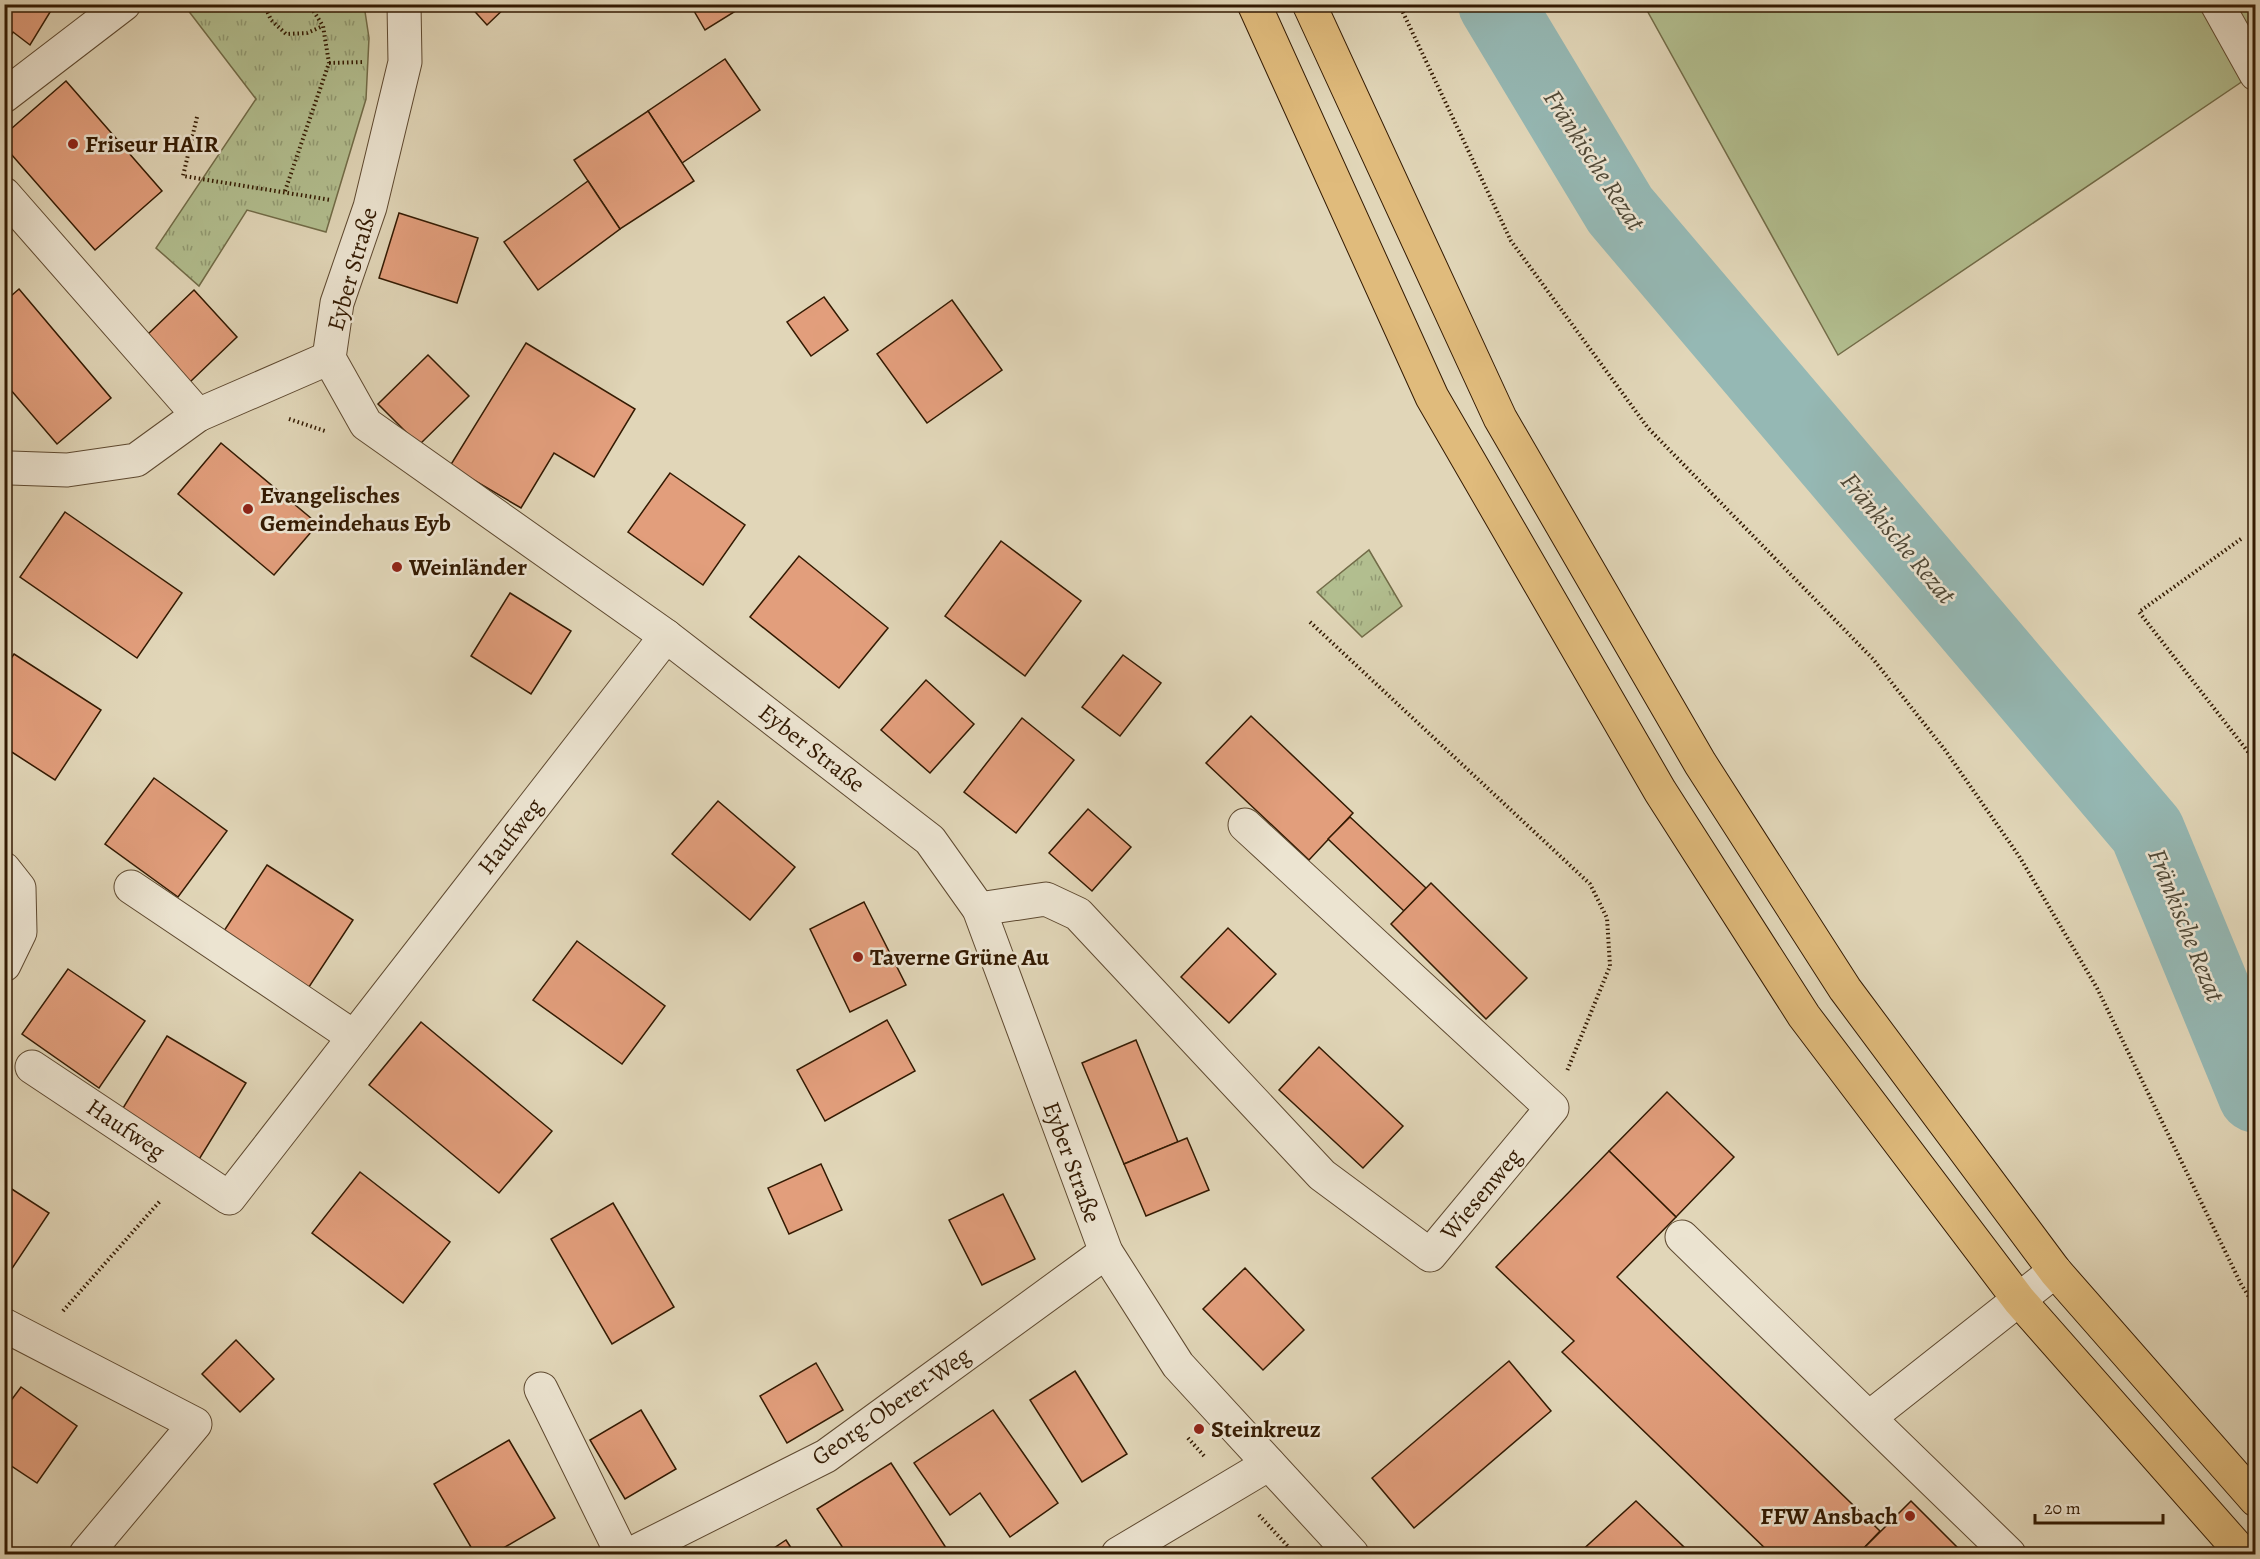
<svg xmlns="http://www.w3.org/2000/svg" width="2260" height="1559" font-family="Alegreya,serif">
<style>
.grass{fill:#b2be8f;stroke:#726c48;stroke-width:1.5}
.park{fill:url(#park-tufts);stroke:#726c48;stroke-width:1.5}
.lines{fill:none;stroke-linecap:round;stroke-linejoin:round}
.river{stroke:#95b8b4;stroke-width:76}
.building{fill:#e29e7c;stroke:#331a02;stroke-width:1.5}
.minor-casing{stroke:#5e4930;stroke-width:35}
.major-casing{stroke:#331a02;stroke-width:35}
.path{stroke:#331a02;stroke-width:4;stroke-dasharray:1.5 3;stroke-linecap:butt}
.minor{stroke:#ece4d1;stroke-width:33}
.major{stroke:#e0bb7c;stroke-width:33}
.poi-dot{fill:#8f2418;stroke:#ece4d1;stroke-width:2}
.labels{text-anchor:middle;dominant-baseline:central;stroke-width:5;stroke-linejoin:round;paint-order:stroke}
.poi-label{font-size:24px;font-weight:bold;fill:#331a02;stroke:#ece4d1;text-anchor:start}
.street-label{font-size:24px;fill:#331a02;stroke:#ece4d1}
.water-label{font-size:26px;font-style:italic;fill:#504937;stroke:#ece4d1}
</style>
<defs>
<pattern id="park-tufts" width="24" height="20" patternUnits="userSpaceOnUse" patternTransform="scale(1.5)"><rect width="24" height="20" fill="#b2be8f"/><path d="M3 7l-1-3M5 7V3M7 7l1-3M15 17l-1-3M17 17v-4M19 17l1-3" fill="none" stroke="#919a73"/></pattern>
</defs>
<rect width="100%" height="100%" fill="#e1d6b8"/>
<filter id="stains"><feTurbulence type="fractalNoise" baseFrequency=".00333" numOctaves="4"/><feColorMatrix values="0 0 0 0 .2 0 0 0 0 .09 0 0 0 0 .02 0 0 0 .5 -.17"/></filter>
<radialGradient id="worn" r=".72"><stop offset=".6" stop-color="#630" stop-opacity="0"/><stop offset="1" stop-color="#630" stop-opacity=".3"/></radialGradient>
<path class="grass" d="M1644 5H2255V68L2240 83 1838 355Z"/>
<g class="park">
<path d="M184 5H364L369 38 366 99 326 232 247 210 199 286 156 248 256 99Z"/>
<path d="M1369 550 1402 606 1362 637 1317 592Z"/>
</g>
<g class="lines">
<path class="river" d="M1496 4 1620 210 2147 831 2256 1095"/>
</g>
<g class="building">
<path d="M4 4H55L30 45 13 32 7 42 4 41Z"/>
<path d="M468 4H509L487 25Z"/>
<path d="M690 4H747L705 30Z"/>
<path d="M725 59 760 110 682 163 648 111Z"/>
<path d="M66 81 162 191 95 250 4 146V135Z"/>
<path d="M648 111 694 181 620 229 574 160Z"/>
<path d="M588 181 620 229 538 290 504 242Z"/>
<path d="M399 213 478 238 457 303 379 278Z"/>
<path d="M19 289 111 398 57 444 4 382V302Z"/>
<path d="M194 290 237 337 190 382 146 336Z"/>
<path d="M824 297 848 330 811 356 787 322Z"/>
<path d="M952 300 1002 370 927 423 877 354Z"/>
<path d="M526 343 635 409 594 477 554 453 521 508 450 466Z"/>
<path d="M428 355 469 396 419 445 378 404Z"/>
<path d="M221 443 318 524 274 575 178 494Z"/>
<path d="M670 473 745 525 703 585 628 532Z"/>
<path d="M65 512 182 593 137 658 20 577Z"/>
<path d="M1001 541 1081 601 1025 676 945 616Z"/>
<path d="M799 556 888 628 839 688 750 617Z"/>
<path d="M510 593 571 631 531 694 471 656Z"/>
<path d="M14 654 101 710 55 780 4 747V669Z"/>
<path d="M1123 655 1161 683 1120 736 1082 707Z"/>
<path d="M926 680 974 724 930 773 881 730Z"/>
<path d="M1251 716 1353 813 1309 860 1206 763Z"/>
<path d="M1022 718 1074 760 1016 833 964 792Z"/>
<path d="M154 778 227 831 178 897 105 844Z"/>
<path d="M718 801 795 867 750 920 672 854Z"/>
<path d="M1088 809 1131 847 1092 891 1049 853Z"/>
<path d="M1350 817 1426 888 1404 911 1328 839Z"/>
<path d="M267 865 353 920 307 990 222 934Z"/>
<path d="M1431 883 1527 978 1486 1019 1391 924Z"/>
<path d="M864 902 906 985 850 1012 810 929Z"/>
<path d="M1228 928 1276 974 1229 1023 1181 977Z"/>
<path d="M577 941 665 1006 622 1064 533 1000Z"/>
<path d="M68 969 145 1021 99 1088 22 1034Z"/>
<path d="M887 1020 915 1071 825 1121 797 1070Z"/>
<path d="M421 1022 552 1131 499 1193 369 1085Z"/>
<path d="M167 1036 246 1083 198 1161 120 1113Z"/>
<path d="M1136 1040 1178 1142 1124 1164 1082 1063Z"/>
<path d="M1319 1047 1403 1126 1363 1168 1279 1090Z"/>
<path d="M1667 1092 1734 1157 1676 1217 1609 1151Z"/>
<path d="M1187 1138 1209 1190 1146 1216 1124 1164Z"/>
<path d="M1609 1151 1676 1217 1617 1277 1880 1531 1858 1554H1771L1562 1352 1574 1341 1496 1267Z"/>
<path d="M821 1164 842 1210 789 1234 768 1188Z"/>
<path d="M360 1172 450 1242 403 1303 312 1233Z"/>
<path d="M4 1184 49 1213 11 1270 4 1265Z"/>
<path d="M1003 1194 1035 1259 982 1285 949 1220Z"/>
<path d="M613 1203 674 1307 612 1344 551 1239Z"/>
<path d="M1245 1268 1304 1330 1263 1370 1203 1309Z"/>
<path d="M236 1340 274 1379 240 1412 202 1374Z"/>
<path d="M1509 1361 1551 1411 1414 1528 1372 1478Z"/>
<path d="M816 1363 843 1410 787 1443 760 1396Z"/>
<path d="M1075 1371 1127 1454 1082 1482 1030 1400Z"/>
<path d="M21 1387 77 1426 37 1483 4 1461V1410Z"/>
<path d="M641 1410 676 1469 625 1499 590 1440Z"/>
<path d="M993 1410 1058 1503 1010 1537 980 1493 950 1515 914 1463Z"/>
<path d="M509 1440 555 1518 493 1554H475L434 1484Z"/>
<path d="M891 1463 950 1554H847L817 1509Z"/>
<path d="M1636 1501 1685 1548 1677 1554H1578Z"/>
<path d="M1911 1501 1964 1554H1858Z"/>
<path d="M786 1540 795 1554H765Z"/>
</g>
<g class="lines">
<g class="minor-casing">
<g id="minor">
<path d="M404 4 405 62 370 207 337 303 329 358 366 424 666 636 930 840 979 909 1106 1252 1178 1365 1352 1554"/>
<path d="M2217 4 2256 74"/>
<path d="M4 96 124 4"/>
<path d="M4 194 198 415"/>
<path d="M11 468 67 470 136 460 198 415 329 358"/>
<path d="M4 869 19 888 20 932 4 965"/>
<path d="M131 887 354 1037"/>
<path d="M979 909 1046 899 1078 914 1322 1175 1430 1255 1552 1108 1245 825"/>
<path d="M32 1067 229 1198 666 636"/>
<path d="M1682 1237 2009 1554"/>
<path d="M4 1325 195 1424 86 1554"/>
<path d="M541 1389 622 1554"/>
<path d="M1870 1417 2055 1271"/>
<path d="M631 1554 826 1456 1106 1252"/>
<path d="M1118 1554 1269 1464"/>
</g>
</g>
<g class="major-casing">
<g id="major">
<path d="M1254 4 1432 397 1660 791 1804 1016 2019 1300 2243 1554"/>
<path d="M1309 4 1500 418 1700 763 1845 989 2055 1271 2256 1500"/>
</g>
</g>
<g class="path">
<path d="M264 4 271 20 286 34 307 33 323 26"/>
<path d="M1399 4 1511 241 1648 428 1873 659 1945 750 2019 856 2097 988 2241 1284 2256 1308"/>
<path d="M329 63 365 62"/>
<path d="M197 117 183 176 331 200"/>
<path d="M285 191 329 63 323 26 309 4"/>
<path d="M289 419 325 431"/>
<path d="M2241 539 2139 612 2256 762"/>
<path d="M1310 622 1590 884 1607 918 1610 966 1567 1071"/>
<path d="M63 1311 161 1200"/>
<path d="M1188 1438 1205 1457"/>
<path d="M1259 1515 1295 1554"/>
</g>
<use href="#minor" class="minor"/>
<use href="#major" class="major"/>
</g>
<g class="poi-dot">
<circle cx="73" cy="144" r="6"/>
<circle cx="248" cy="509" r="6"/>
<circle cx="397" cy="567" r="6"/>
<circle cx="858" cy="957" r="6"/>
<circle cx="1199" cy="1429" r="6"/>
<circle cx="1910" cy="1516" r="6"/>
</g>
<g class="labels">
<g class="poi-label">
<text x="85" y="144">Friseur HAIR</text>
<text x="260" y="495">Evangelisches<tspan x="260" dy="28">Gemeindehaus Eyb</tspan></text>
<text x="409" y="567">Weinländer</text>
<text x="870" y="957">Taverne Grüne Au</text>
<text x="1211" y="1429">Steinkreuz</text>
<text x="1898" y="1516" text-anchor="end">FFW Ansbach</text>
</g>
<g class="street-label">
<text transform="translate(352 269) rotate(-74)">Eyber Straße</text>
<text transform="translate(812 748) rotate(38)">Eyber Straße</text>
<text transform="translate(510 836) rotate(-52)">Haufweg</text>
<text transform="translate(126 1129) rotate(34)">Haufweg</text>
<text transform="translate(1072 1162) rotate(70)">Eyber Straße</text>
<text transform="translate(1481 1194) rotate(-50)">Wiesenweg</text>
<text transform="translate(891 1406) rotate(-35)">Georg-Oberer-Weg</text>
</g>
<g class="water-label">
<text transform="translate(1594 160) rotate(57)">Fränkische Rezat</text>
<text transform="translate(1898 538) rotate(50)">Fränkische Rezat</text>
<text transform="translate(2186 925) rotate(68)">Fränkische Rezat</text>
</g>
</g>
<rect width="2260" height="1559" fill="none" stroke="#e1d6b8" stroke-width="24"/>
<rect x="6" y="6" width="2248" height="1547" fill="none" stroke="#331a02" stroke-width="3"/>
<rect x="12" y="12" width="2236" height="1535" fill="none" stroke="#331a02" stroke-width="1.5"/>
<path d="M2035 1514v9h128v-9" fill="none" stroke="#331a02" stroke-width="3"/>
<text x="2044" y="1514" font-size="18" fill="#331a02" stroke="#ece4d1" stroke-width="4.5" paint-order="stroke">20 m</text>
<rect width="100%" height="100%" filter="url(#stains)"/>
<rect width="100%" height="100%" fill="url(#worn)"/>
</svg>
